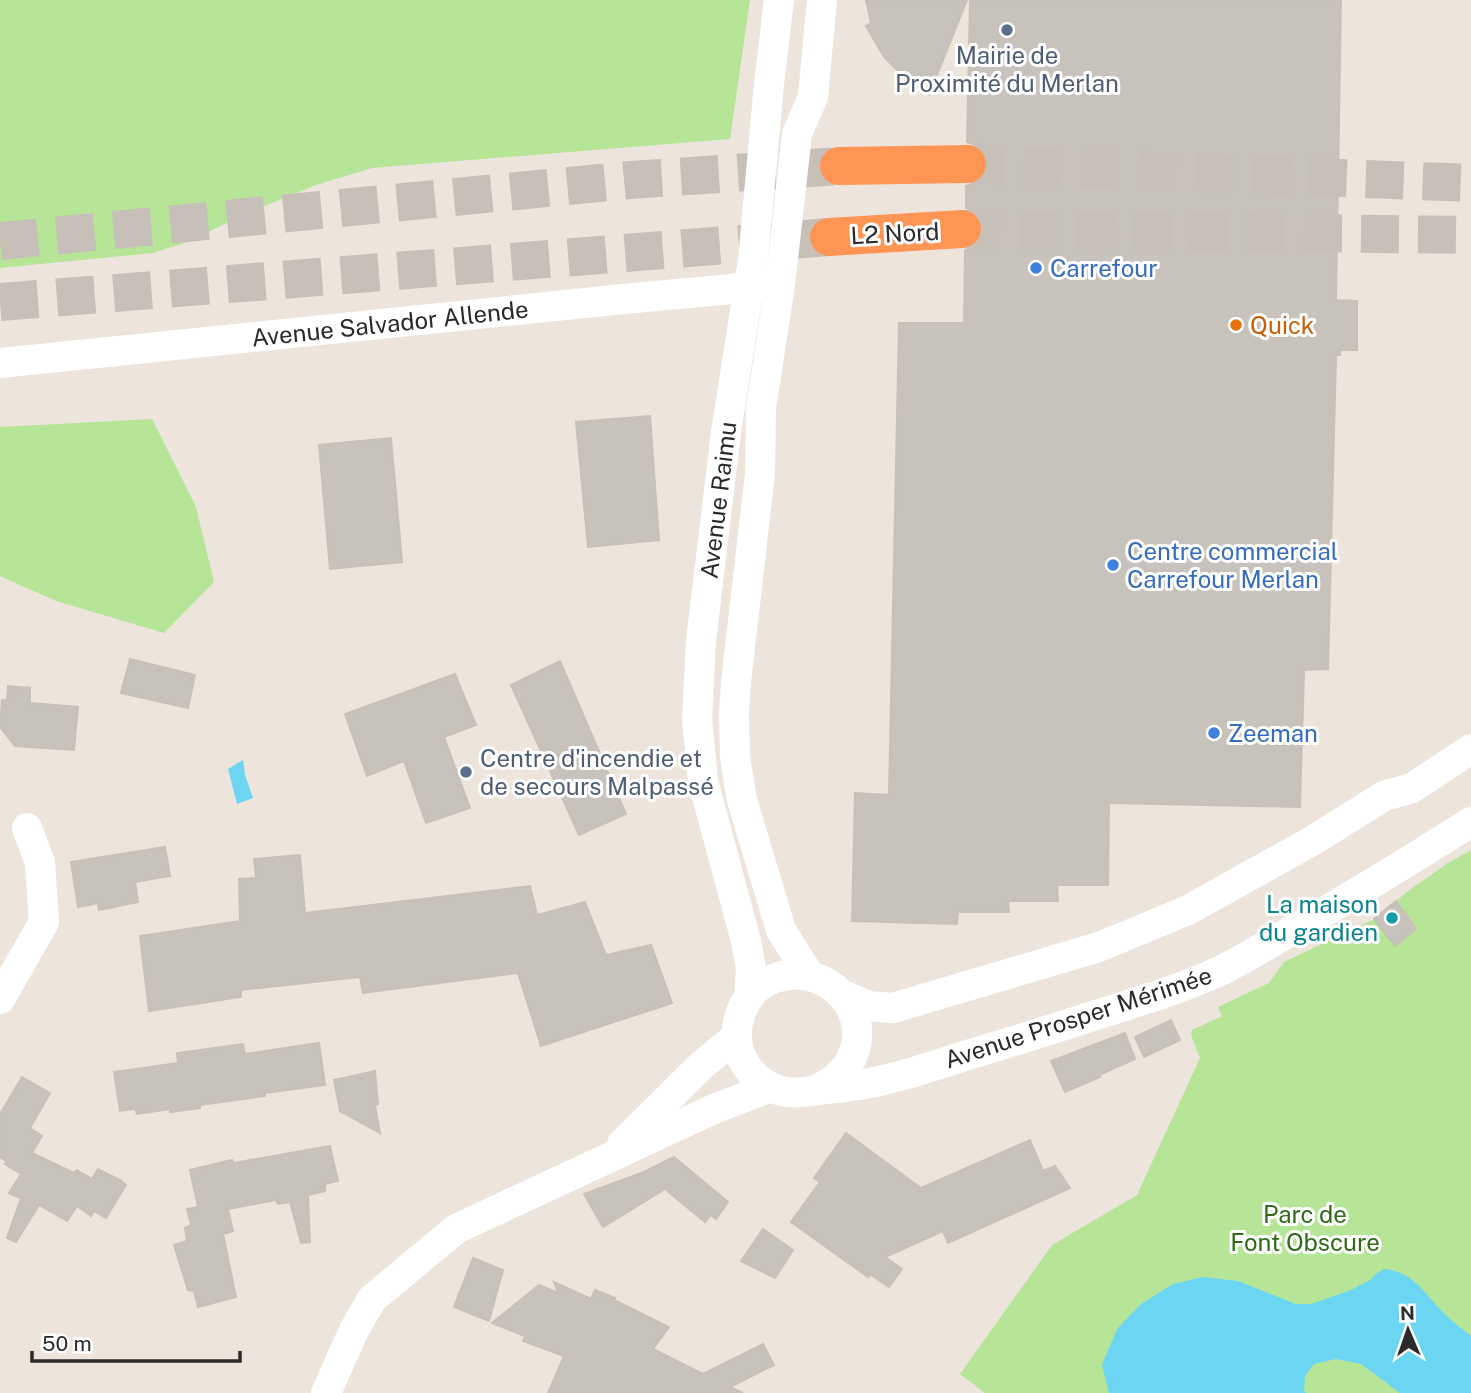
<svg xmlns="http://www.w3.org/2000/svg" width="1471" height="1393" font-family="'Public Sans',sans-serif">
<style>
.green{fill:#b6e597}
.water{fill:#6cd6f2}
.building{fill:#c8c2bc;stroke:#c8c1b6;stroke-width:2}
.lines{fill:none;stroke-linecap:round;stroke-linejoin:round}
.highway-tunnel{stroke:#c6c0b8;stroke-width:38;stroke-dasharray:38 19;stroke-linecap:butt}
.minor{stroke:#fff;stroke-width:30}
.highway{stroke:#ff9555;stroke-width:38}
.service-dot{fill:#5c6f8a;stroke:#fff;stroke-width:2.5}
.shop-dot{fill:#3f7fe0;stroke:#fff;stroke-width:2.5}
.food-dot{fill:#e8710a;stroke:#fff;stroke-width:2.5}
.culture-dot{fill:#0f9aa8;stroke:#fff;stroke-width:2.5}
.labels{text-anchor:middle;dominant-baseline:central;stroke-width:6;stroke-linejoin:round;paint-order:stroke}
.service-label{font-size:24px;fill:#4e5e75;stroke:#fff}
.street-label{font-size:24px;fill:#2a2a2a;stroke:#fff}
.shop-label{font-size:24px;fill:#366cbe;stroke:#fff;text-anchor:start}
.food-label{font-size:24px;fill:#c56008;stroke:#fff;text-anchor:start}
.culture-label{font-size:24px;fill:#0d838f;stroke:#fff;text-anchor:end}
.park-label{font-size:24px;fill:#2e6a18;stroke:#fff}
</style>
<rect width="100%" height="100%" fill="#ede5dc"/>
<g class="green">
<path d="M0 0H750L730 139 372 168 316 185 243 215 188 242 153 253 0 268Z"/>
<path d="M152 419 196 507 214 582 164 633 56 601 0 576V427Z"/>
<path d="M1471 850V1393H985L960 1374 1052 1245 1137 1195 1200 1058 1191 1035 1192 1030 1222 1016 1218 1007 1269 983 1284 962 1374 919 1408 891 1448 863Z"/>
</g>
<g class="water">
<path d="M243 760 245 775 253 798 237 804 228 769Z"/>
<path d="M1385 1269C1412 1273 1421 1288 1438 1307 1447 1317 1459 1327 1471 1336V1393H1400L1361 1364 1336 1359 1314 1364 1305 1376 1304 1390 1306 1393H1109L1102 1365 1117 1329 1141 1304 1173 1284 1203 1277 1238 1281 1296 1304H1311L1351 1290 1370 1280 1377 1273Z"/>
</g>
<g class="building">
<path d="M866 0H967L929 95 908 81 884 57 866 26 871 23Z"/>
<path d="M970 0H1341L1336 300 1357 301V350H1340V355H1336L1328 669 1304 670 1300 807 1109 803 1108 885H1057L1058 901H1008L1009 912H958L957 924 852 921 855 793 889 795 899 323H964L965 250 975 247 981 239 984 228 980 216 972 210 966 208V186L979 182 986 174 989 164 985 152 977 145 967 142Z"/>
<path d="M650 416 659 540 588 547 576 422Z"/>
<path d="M391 438 402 562 330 569 319 445Z"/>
<path d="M130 659 195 675 188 708 121 693Z"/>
<path d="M560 661 626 814 579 835 511 685Z"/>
<path d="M455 674 476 725 444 737 470 808 426 823 404 761 367 776 345 714Z"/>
<path d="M8 686 30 688V703L78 707 74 750 15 746 0 727 2 700H7Z"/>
<path d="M165 847 170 876 135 882 138 902 99 910 98 903 78 907 71 862Z"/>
<path d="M300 855 305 913 530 886 537 915 585 902 606 955 651 945 672 1003 541 1046 518 973 363 993 360 977 241 990V997L149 1011 140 936 240 921 239 879 256 878 254 859Z"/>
<path d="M1396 901 1416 929 1395 946 1374 919Z"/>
<path d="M1171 1020 1180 1040 1144 1057 1135 1037Z"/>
<path d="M1125 1033 1135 1059 1099 1075 1100 1077 1065 1092 1051 1061Z"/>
<path d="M319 1043 325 1085 265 1093V1096L200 1105V1108L170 1112V1109L137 1114 135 1109 120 1111 114 1072 178 1063 177 1053 243 1044 245 1054Z"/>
<path d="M375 1071 378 1104 375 1105 380 1133 340 1111 334 1080Z"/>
<path d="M22 1077 50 1093 30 1128 42 1136 32 1153 74 1173 77 1170 92 1179 98 1169 122 1181V1182L126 1185 106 1218 94 1211 91 1216 77 1206 67 1221 39 1205 16 1242 7 1238 21 1198 9 1193 21 1174 5 1164 6 1161 0 1157V1114Z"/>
<path d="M846 1133 921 1188 1030 1140 1043 1171 1055 1166 1070 1188 948 1243 943 1231 885 1257 902 1269 889 1287 870 1274 868 1277 791 1222 820 1182 814 1178Z"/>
<path d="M330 1146 338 1181 325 1184V1191L308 1195 310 1242 301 1243 290 1202 278 1204 276 1200 228 1209 233 1231 223 1234 236 1297 198 1307 194 1291 188 1290 174 1245 187 1241 185 1228 191 1225 187 1209 198 1207 190 1170 232 1160 234 1163Z"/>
<path d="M674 1157 728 1202 716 1219 711 1215 705 1222 665 1189 603 1227 584 1194 644 1172Z"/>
<path d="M763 1229 793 1250 775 1278 741 1261Z"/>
<path d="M473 1258 503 1270 489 1321 454 1307Z"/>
<path d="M554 1282 591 1299 595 1290 615 1298 614 1300 669 1327 653 1349 703 1374 763 1344 774 1365 730 1387 743 1393H548L564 1356 523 1341 525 1336 492 1323 539 1285 558 1293Z"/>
</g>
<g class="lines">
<g class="highway-tunnel">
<path d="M967 164 1471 183"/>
<path d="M962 229 1471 235"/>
<path d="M0 241 630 180 839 166"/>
<path d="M0 302 829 237"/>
</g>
<g class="minor">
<path d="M0 363 634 298 766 286"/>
<path d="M809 975 781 930 742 800 735 757 734 714 736 682 760 474 761 408 780 285 797 134 813 97 822 0"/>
<path d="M841 994 868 1006 893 1008 1099 947 1188 910 1312 841 1384 796 1412 788 1471 749"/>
<path d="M749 997 751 968 746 941 703 781 697 719 701 641 726 432 753 260 769 84 779 0"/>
<path d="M0 999 44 922 40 863 27 828"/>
<path d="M816 1090C827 1084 838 1078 846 1067 882 1017 825 954 768 981 743 993 732 1025 739 1051 746 1072 765 1089 787 1092 798 1094 808 1091 819 1090 830 1088 841 1088 852 1086 897 1080 940 1063 984 1050 1026 1038 1067 1024 1109 1011 1147 999 1186 987 1222 970 1246 958 1270 943 1293 930 1354 895 1413 859 1471 822"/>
<path d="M622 1144 702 1065 737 1036"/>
<path d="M326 1393 354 1330 372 1299 456 1229 714 1109 771 1087"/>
</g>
<g class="highway">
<path d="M839 166 967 164"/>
<path d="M829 237 962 229"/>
</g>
</g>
<g class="service-dot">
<circle cx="1007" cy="30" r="7"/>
<circle cx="466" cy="772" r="7"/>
</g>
<g class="shop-dot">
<circle cx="1036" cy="268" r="7"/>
<circle cx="1113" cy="565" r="7"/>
<circle cx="1214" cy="733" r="7"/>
</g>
<circle class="food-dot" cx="1236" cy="325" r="7"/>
<circle class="culture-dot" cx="1392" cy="918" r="7"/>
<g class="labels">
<g class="service-label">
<text x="1007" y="55">Mairie de<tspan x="1007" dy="28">Proximité du Merlan</tspan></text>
<text x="480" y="758" text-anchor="start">Centre d'incendie et<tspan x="480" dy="28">de secours Malpassé</tspan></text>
</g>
<g class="street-label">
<text transform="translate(895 233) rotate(-3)">L2 Nord</text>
<text transform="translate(390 323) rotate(-6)">Avenue Salvador Allende</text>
<text transform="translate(718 500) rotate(-83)">Avenue Raimu</text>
<text transform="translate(1078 1017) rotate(-18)">Avenue Prosper Mérimée</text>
</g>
<g class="shop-label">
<text x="1050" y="268">Carrefour</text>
<text x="1127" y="551">Centre commercial<tspan x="1127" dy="28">Carrefour Merlan</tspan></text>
<text x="1228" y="733">Zeeman</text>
</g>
<g class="food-label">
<text x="1250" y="325">Quick</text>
</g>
<g class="culture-label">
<text x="1378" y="904">La maison<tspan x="1378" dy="28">du gardien</tspan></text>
</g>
<g class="park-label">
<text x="1305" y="1214">Parc de<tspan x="1305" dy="28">Font Obscure</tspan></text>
</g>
</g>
<g transform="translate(1408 1330) rotate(358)" stroke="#ffffff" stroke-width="5" paint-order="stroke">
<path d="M0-5L12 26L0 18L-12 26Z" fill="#2a2a2a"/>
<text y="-10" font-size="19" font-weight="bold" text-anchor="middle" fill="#2a2a2a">N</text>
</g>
<path d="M32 1351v10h208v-10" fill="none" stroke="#2a2a2a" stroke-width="3.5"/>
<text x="42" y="1351" font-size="21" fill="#2a2a2a" stroke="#ffffff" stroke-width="5" paint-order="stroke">50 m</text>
</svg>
